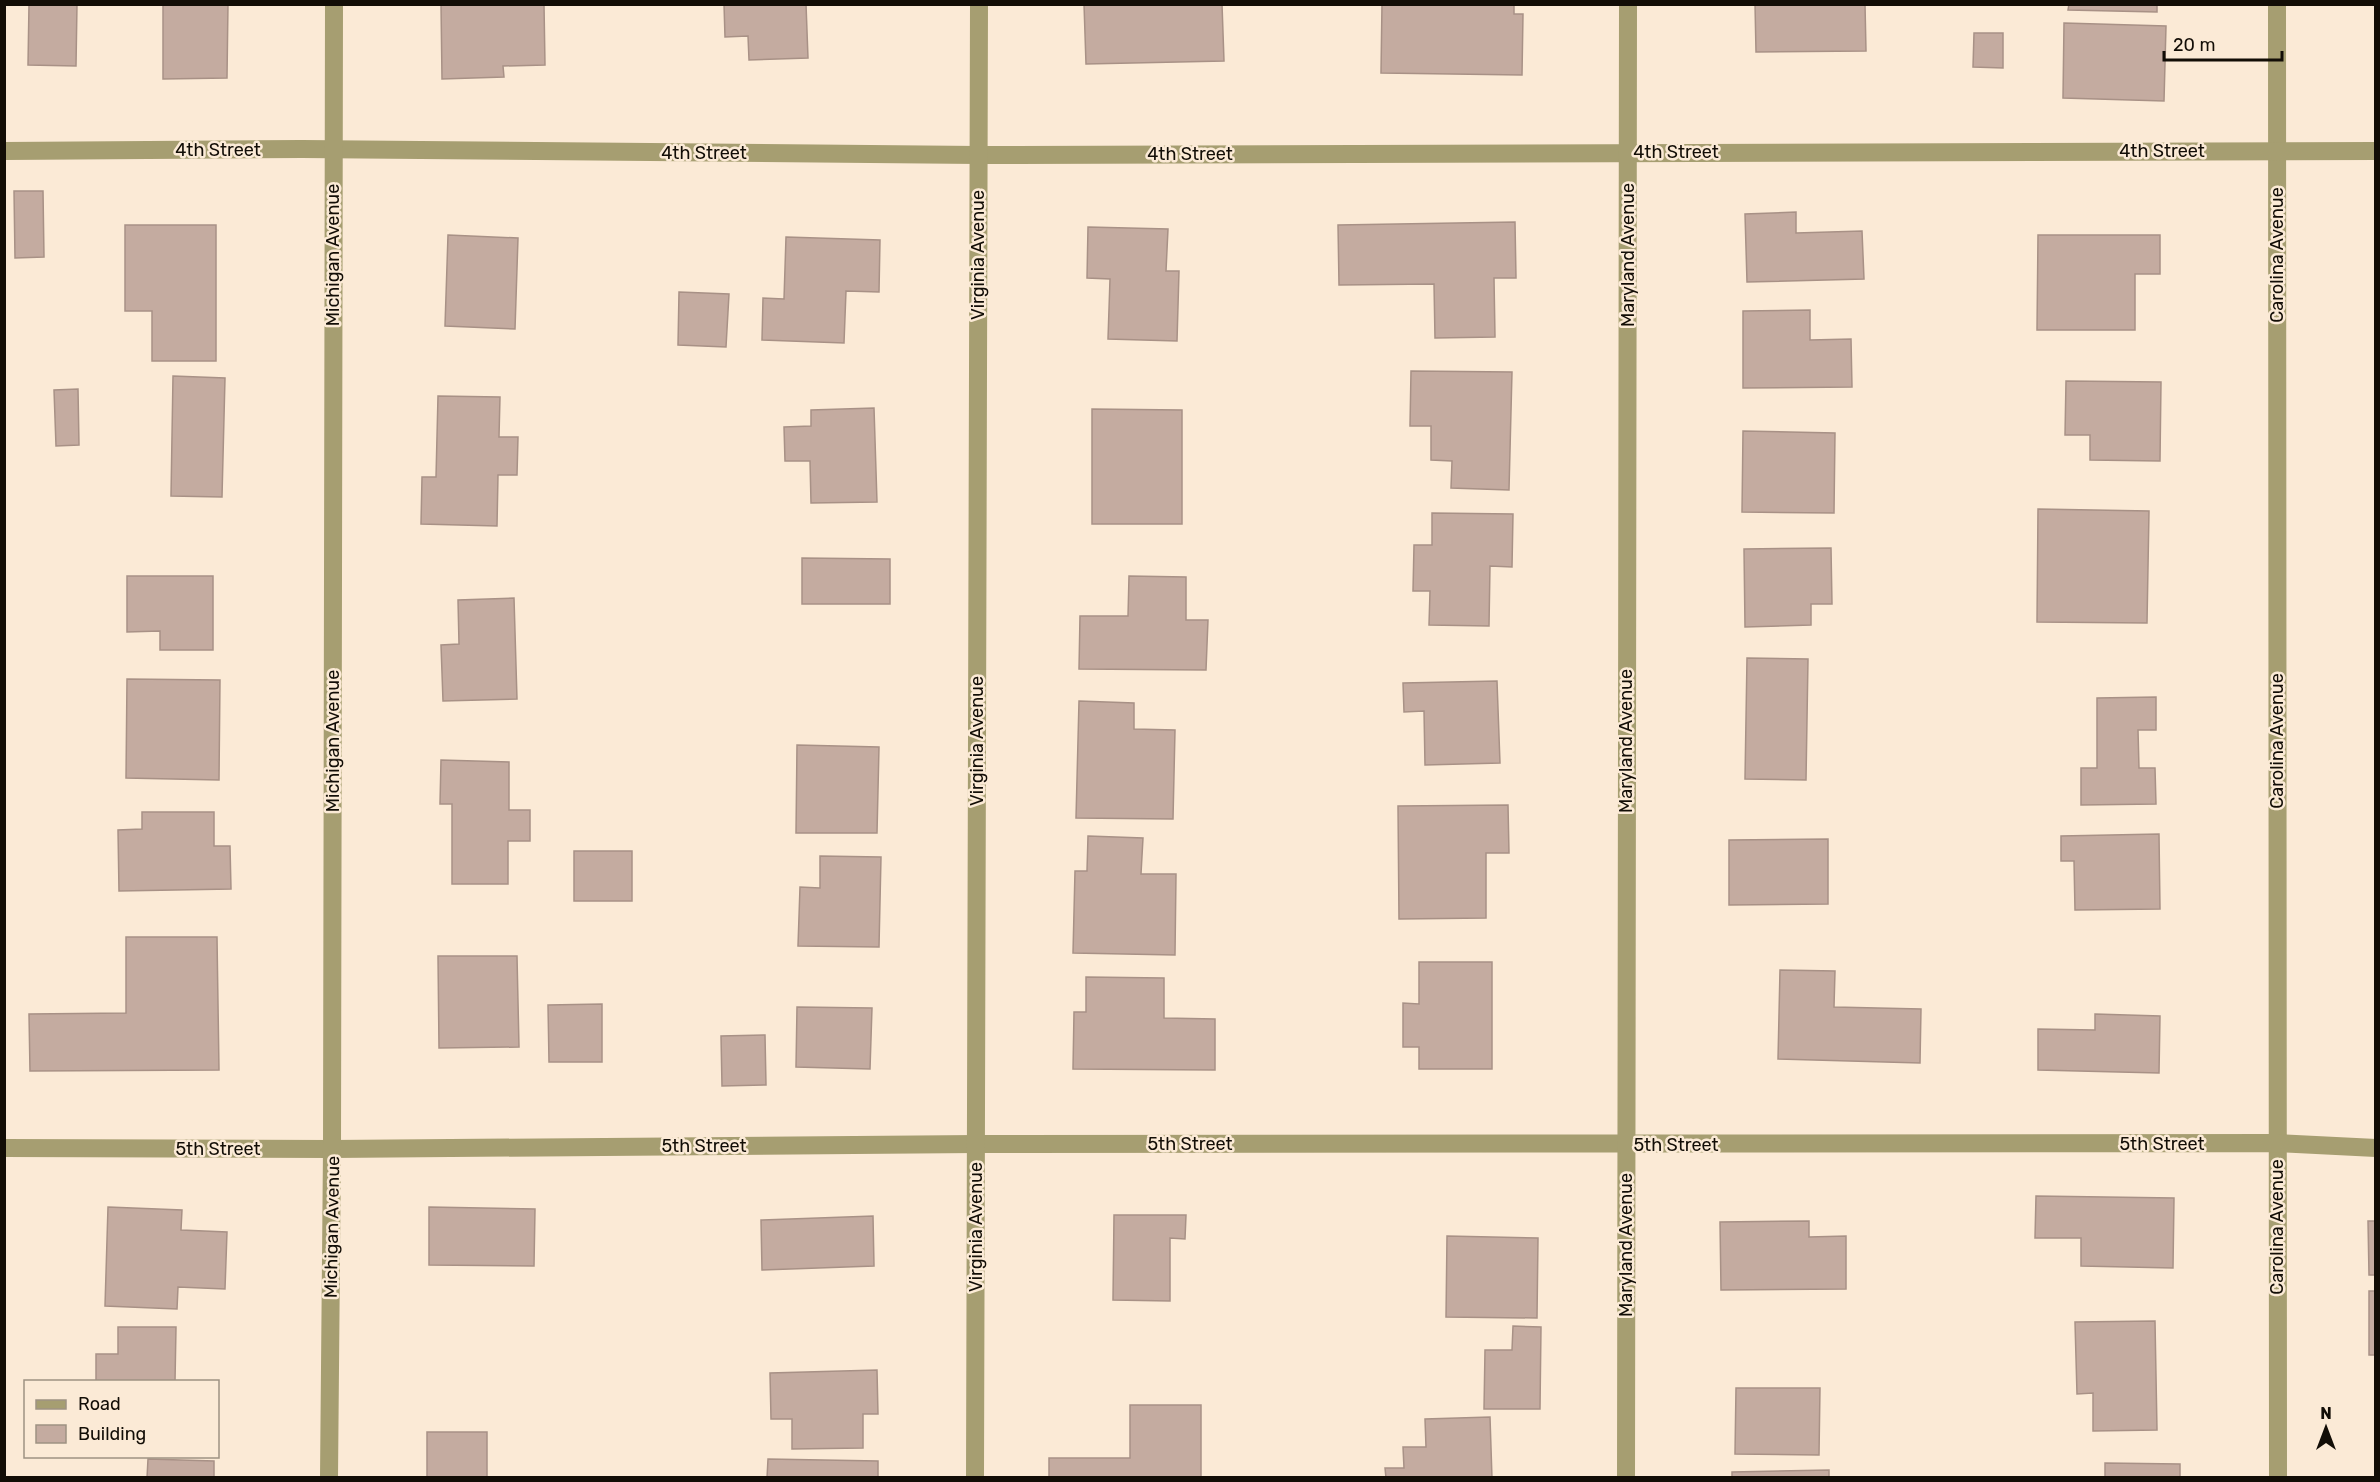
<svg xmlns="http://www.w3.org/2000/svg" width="2380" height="1482" font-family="Rubik,sans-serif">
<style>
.building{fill:#c4aba0;stroke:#a89186;stroke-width:1.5}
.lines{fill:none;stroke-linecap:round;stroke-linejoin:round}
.minor{stroke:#a69e71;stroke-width:18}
.labels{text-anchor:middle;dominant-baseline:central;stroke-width:5;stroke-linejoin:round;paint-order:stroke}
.street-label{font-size:18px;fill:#120d06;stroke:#fbead6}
</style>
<rect width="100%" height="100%" fill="#fbead6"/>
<g class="building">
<path d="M29 4H77L76 66 28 65Z"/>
<path d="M163 4H228L227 78 163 79Z"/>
<path d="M441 4H544L545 65 503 66 504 77 442 79Z"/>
<path d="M724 4H806L808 58 749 60 748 36 725 37Z"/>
<path d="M1084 4H1222L1224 61 1086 64Z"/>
<path d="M1382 4H1514V14H1523L1522 75 1381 73Z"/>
<path d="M1755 4H1865L1866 51 1756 52Z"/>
<path d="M2069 4H2157V12L2068 10Z"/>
<path d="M2064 23 2166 26 2164 101 2063 98Z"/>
<path d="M1974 33H2003V68L1973 67Z"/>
<path d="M14 191H43L44 257 15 258Z"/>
<path d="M1796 212V233L1862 231 1864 279 1747 282 1745 214Z"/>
<path d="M1515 222 1516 278H1494L1495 337 1435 338 1434 284 1339 285 1338 225Z"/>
<path d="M125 225H216V361H152V311H125Z"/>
<path d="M1088 227 1168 229 1166 271H1179L1177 341 1108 339 1110 279 1087 278Z"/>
<path d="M448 235 518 238 515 329 445 326Z"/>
<path d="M2038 235H2160V274H2135V330H2037Z"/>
<path d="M786 237 880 240 879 292 846 291 844 343 762 340 763 298 784 299Z"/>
<path d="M679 292 729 294 726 347 678 345Z"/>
<path d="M1810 310V340L1851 339 1852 387 1743 388V311Z"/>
<path d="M1411 371 1512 372 1509 490 1451 488 1452 461 1431 460V426H1410Z"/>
<path d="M173 376 225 378 222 497 171 496Z"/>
<path d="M2066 381 2161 382 2160 461 2090 460V435H2065Z"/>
<path d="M78 389 79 445 56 446 54 390Z"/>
<path d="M438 396 500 397 499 437H518L517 475H498L497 526 421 524 422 477H436Z"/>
<path d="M874 408 877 502 811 503 810 461H785L784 427 811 426V410Z"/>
<path d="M1092 409 1182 410V524H1092Z"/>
<path d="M1743 431 1835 433 1834 513 1742 512Z"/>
<path d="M2038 509 2149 511 2147 623 2037 622Z"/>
<path d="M1432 513 1513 514 1512 567 1490 566 1489 626 1429 625 1430 591H1413L1414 545H1432Z"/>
<path d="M1831 548 1832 604H1811V625L1745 627 1744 549Z"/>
<path d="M802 558 890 559V604H802Z"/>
<path d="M127 576H213V650H160V631L127 632Z"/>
<path d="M1129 576 1186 577V620H1208L1206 670 1079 669 1080 616H1128Z"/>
<path d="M514 598 517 699 443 701 441 645 459 644 458 600Z"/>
<path d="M1747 658 1808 659 1806 780 1745 779Z"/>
<path d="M127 679 220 680 219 780 126 778Z"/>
<path d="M1497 681 1500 763 1425 765 1424 711 1404 712 1403 683Z"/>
<path d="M2156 697V730H2138L2139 768H2155L2156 804 2081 805V768H2097V698Z"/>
<path d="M1079 701 1134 703V729L1175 730 1173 819 1076 818Z"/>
<path d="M797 745 879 747 877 833H796Z"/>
<path d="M441 760 509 762V810H530V841H508V884H452V804H440Z"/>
<path d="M1508 805 1509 853H1486V918L1399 919 1398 806Z"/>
<path d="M142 812H214V846H230L231 889 119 891 118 830 142 829Z"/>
<path d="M2159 834 2160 909 2075 910 2074 861H2061V836Z"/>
<path d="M1088 836 1143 838 1141 874H1176L1175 955 1073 953 1075 871H1087Z"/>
<path d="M1828 839V904L1729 905V840Z"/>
<rect x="574" y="851" width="58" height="50"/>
<path d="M820 856 881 857 879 947 798 946 800 887 820 888Z"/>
<path d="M126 937H217L219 1070 30 1071 29 1014 126 1013Z"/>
<path d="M438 956H517L519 1047 439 1048Z"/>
<path d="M1419 962H1492V1069H1419V1047H1403V1003L1419 1004Z"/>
<path d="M1780 970 1835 971 1834 1007 1921 1009 1920 1063 1778 1059Z"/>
<path d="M1086 977 1164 978V1018L1215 1019V1070L1073 1069 1074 1012H1086Z"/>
<path d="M602 1004V1062H549L548 1005Z"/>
<path d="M797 1007 872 1008 870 1069 796 1067Z"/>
<path d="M2095 1014 2160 1016 2159 1073 2038 1070V1029L2095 1030Z"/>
<path d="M765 1035 766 1085 722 1086 721 1036Z"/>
<path d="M2036 1196 2174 1198 2173 1268 2081 1266V1238H2035Z"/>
<path d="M108 1207 182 1210 181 1230 227 1232 225 1289 178 1287 177 1309 105 1306Z"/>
<path d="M429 1207 535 1209 534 1266 429 1265Z"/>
<path d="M1114 1215H1186L1185 1239 1170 1238V1301L1113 1300Z"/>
<path d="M873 1216 874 1266 762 1270 761 1220Z"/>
<path d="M1809 1221V1237L1846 1236V1289L1721 1290 1720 1222Z"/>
<path d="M2368 1221H2376V1275H2369Z"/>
<path d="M1447 1236 1538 1238 1537 1318 1446 1317Z"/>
<rect x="2369" y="1291" width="7" height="64"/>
<path d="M2155 1321 2157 1430 2093 1431V1393L2077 1394 2075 1322Z"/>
<path d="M1513 1326 1541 1327 1540 1409H1484L1485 1350H1512Z"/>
<path d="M118 1327H176L175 1382H96V1354H118Z"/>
<path d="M877 1370 878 1414H863V1448L792 1449V1419H771L770 1373Z"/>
<path d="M1736 1388H1820L1819 1455 1735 1454Z"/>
<path d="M1130 1405H1201V1478H1049V1458H1130Z"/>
<path d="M1490 1417 1492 1478H1386L1385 1468H1404L1403 1447H1426L1425 1419Z"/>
<path d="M427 1432H487V1477L512 1478H427Z"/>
<path d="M148 1459 214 1461V1478H147Z"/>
<path d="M768 1459 878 1461V1478H767Z"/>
<path d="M2105 1463 2180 1464V1478H2105Z"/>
<path d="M1829 1470V1478H1732V1472Z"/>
</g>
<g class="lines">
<g class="minor">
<path d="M2277 4 2278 1478"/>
<path d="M4 151 302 149 978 155 2376 151"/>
<path d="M4 1148 332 1149 977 1144 2277 1143 2376 1148"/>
<path d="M329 1478 332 1149 334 4"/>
<path d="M975 1478 979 4"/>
<path d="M1626 1478 1628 4"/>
</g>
</g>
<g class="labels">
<g class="street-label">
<text x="218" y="150">4th Street</text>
<text x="2162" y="151">4th Street</text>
<text x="1676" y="152">4th Street</text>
<text x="704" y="153">4th Street</text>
<text x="1190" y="154">4th Street</text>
<text transform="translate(333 255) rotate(-90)">Michigan Avenue</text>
<text transform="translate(978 255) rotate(-90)">Virginia Avenue</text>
<text transform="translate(1628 255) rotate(-90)">Maryland Avenue</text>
<text transform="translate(2277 255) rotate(-90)">Carolina Avenue</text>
<text transform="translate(333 741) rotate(-90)">Michigan Avenue</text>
<text transform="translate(977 741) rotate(-90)">Virginia Avenue</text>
<text transform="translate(1626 741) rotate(-90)">Maryland Avenue</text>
<text transform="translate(2277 741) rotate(-90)">Carolina Avenue</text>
<text x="1190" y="1144">5th Street</text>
<text x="2162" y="1144">5th Street</text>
<text x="1676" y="1145">5th Street</text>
<text x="704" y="1146">5th Street</text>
<text x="218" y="1149">5th Street</text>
<text transform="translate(332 1227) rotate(-89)">Michigan Avenue</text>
<text transform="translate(976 1227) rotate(-90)">Virginia Avenue</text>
<text transform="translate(2277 1227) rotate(-90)">Carolina Avenue</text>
<text transform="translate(1626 1245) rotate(-90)">Maryland Avenue</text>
</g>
</g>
<rect width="2380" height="1482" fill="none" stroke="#120d06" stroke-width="12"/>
<rect x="24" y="1380" width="195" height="78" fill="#fbead6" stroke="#9e9283" stroke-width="1.5"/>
<rect x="36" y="1400" width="30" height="9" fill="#a69e71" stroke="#9e9283" stroke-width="1.5"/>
<text x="78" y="1410" font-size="18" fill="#120d06">Road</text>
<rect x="36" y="1425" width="30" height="18" fill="#c4aba0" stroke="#9e9283" stroke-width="1.5"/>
<text x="78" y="1440" font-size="18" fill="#120d06">Building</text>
<g transform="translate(2326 1428)" stroke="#fbead6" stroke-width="4.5" paint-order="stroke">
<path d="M0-4.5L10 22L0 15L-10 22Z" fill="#120d06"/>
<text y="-9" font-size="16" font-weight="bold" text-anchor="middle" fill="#120d06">N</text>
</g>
<path d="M2164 51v9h118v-9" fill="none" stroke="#120d06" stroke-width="3"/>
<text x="2173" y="51" font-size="18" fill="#120d06" stroke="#fbead6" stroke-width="4.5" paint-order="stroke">20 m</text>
</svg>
